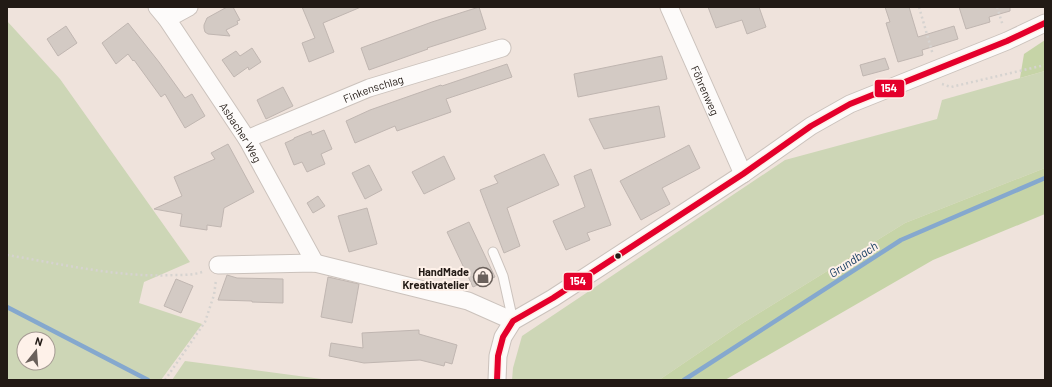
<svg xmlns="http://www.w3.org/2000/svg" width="1052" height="387" font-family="Barlow,sans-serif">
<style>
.green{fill:#cdd6b6;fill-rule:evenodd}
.forest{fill:#c6d4a7}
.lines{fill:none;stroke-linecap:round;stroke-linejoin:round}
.stream{stroke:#85a8ce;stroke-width:4.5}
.building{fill:#d3cac4;stroke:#c0b6b1}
.service-casing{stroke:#cbc2bc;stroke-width:11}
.minor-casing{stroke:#cbc2bc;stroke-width:19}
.path{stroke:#d6d3d0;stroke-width:2.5;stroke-dasharray:2 3;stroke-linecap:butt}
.service{stroke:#fdfbfa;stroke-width:9}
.minor{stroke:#fdfbfa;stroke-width:17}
.bus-1-casing{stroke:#fef1e9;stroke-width:9}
.bus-1{stroke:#e4002b;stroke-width:6}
.bus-dot{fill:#221a15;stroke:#fef1e9;stroke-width:1.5}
.labels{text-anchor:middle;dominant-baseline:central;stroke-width:4;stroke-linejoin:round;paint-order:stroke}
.street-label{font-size:11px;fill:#221a15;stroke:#fef1e9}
.poi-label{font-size:11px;font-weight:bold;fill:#221a15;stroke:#fef1e9;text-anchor:end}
.water-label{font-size:12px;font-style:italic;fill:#10385f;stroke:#fef1e9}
.line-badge{stroke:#fef1e9;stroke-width:1.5}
.badge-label{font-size:11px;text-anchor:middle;font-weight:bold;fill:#fff}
</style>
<rect width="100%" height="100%" fill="#efe3dc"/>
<g class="green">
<path d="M7 21 60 79 190 262 144 282 139 303 202 324 161 380H7ZM24 339H48V363H24Z"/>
<path d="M1045 71V168L905 223 743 323 659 380H512L513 368 522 336 785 160 937 119 942 100Z"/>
<path d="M185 361 329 380H172Z"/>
</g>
<g class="forest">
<path d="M1045 40V71L1020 78 1024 54Z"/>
<path d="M1045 168V214L933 260 725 380H659L743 323 905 223Z"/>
</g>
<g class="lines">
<g class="stream">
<path d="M7 307 148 380"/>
<path d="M684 380 901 240 1045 178"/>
</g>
</g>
<g class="building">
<path d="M227 7H233L240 20 237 21 238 24 226 30 230 36 208 34 205 32 204 28V25L207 18Z"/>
<path d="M302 7H361L323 23 334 52 309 62 302 43 315 38Z"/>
<path d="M479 7 486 29 427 48 428 49 369 70 361 48 432 22Z"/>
<path d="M708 7H759L766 27 747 34 742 20 716 28Z"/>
<path d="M885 7H909L918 37 954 26 958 39 922 50 923 55 898 62 886 23 890 22Z"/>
<path d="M959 7H1010V11L989 17 990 22 966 29Z"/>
<path d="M128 23 159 62 185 98 192 94 205 116 185 128 165 94 161 97 134 60 133 61 128 54 116 64 102 43Z"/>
<path d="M66 26 77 43 58 56 47 39Z"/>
<path d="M252 48 261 62 249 70 248 67 234 77 222 60 236 51 240 56Z"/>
<path d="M662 56 667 79 578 97 574 74Z"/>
<path d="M885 58 889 69 863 76 860 65Z"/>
<path d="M507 64 512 77 446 99 451 112 397 131 395 126 355 143 346 121 370 110 441 85 442 86Z"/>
<path d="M283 87 293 106 266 119 257 100Z"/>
<path d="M659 106 665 137 604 149 589 119Z"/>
<path d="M324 130 332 149 321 154 325 164 307 172 302 162 294 165 285 143 294 139V138L311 131 312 135Z"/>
<path d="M228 144 254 192 224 208 221 227 207 225V230L180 226 182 214 154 209 182 196 174 177 215 159 211 153Z"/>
<path d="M689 145 700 168 662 188 670 204 641 220 620 181Z"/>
<path d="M544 154 559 185 507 208 520 246 504 253 480 190 498 183 494 176Z"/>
<path d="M444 156 455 179 424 194 412 172Z"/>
<path d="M369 165 382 190 365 199 352 173Z"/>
<path d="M591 169 611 225 587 233 590 240 566 250 553 221 585 207 574 176Z"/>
<path d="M318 196 325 206 313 213 307 203Z"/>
<path d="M367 208 377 244 349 252 338 216Z"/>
<path d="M469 222 495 277 473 287 447 232Z"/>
<path d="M227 275 237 278 283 279V303L252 302V301L218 300Z"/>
<path d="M328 277 359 284 352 323 321 317Z"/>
<path d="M176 279 193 286 181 313 164 306Z"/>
<path d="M419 330V334L457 345 452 364 445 362 444 366 420 360 364 363 329 356 331 343 363 348 362 333Z"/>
</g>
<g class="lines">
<g class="service-casing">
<path id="service" d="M493 252 503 276 513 321"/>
</g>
<g class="minor-casing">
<g id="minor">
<path id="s1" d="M157 7 167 19 247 139 315 263"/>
<path id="s2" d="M669 7 743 174"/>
<path d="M167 19 189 7"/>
<path id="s3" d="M247 139 369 88 502 48"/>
<path d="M218 265 315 263 468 301 513 321"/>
<path d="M497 380 498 356 503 337 513 321 553 298 743 174 811 126 850 104 1007 41 1045 23"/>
</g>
</g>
<g class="path">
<path d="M919 7 933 55"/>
<path d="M997 7 1003 26"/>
<path d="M942 84 951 87 1045 65"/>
<path d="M7 255C62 264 119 278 175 275 185 275 195 275 205 271"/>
<path d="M165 380 205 322 214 295 216 280"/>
</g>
<use href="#service" class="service"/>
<use href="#minor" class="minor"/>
<g class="bus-1-casing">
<path id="bus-1" d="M497 380 498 356 503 337 513 321 553 298 743 174 811 126 850 104 1007 41 1045 23"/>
</g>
<use href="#bus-1" class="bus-1"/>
</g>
<defs>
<g id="shop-ring" transform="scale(1)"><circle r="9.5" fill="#fef1e9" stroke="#6a605b" stroke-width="1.5"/><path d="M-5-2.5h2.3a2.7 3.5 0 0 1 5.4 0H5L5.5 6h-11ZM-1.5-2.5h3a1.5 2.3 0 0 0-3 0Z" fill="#6a605b"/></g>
</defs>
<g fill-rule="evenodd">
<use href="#shop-ring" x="483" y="277"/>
</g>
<circle class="bus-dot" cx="618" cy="256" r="3.5"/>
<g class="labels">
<g class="street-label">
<text stroke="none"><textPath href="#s3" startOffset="136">Finkenschlag</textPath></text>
<text stroke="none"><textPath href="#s2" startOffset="91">Föhrenweg</textPath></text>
<text stroke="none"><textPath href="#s1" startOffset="151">Asbacher Weg</textPath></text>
</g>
<g class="poi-label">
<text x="469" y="271">HandMade<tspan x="469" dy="13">Kreativatelier</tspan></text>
</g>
<g class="water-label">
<text transform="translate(853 259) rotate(-33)">Grundbach</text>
</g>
</g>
<g class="line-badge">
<rect x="874" y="79" width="31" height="19" rx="4" fill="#e4002b"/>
<rect x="563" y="272" width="30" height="19" rx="4" fill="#e4002b"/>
</g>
<g class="badge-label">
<text x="889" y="92">154</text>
<text x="578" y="285">154</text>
</g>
<rect width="1052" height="387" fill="none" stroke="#221a15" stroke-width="16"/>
<g transform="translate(36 351) rotate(17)"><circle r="19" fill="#fef1e9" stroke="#a69b94"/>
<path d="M0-3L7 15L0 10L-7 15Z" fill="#6a605b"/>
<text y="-6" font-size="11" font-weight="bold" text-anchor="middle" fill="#221a15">N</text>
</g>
</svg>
